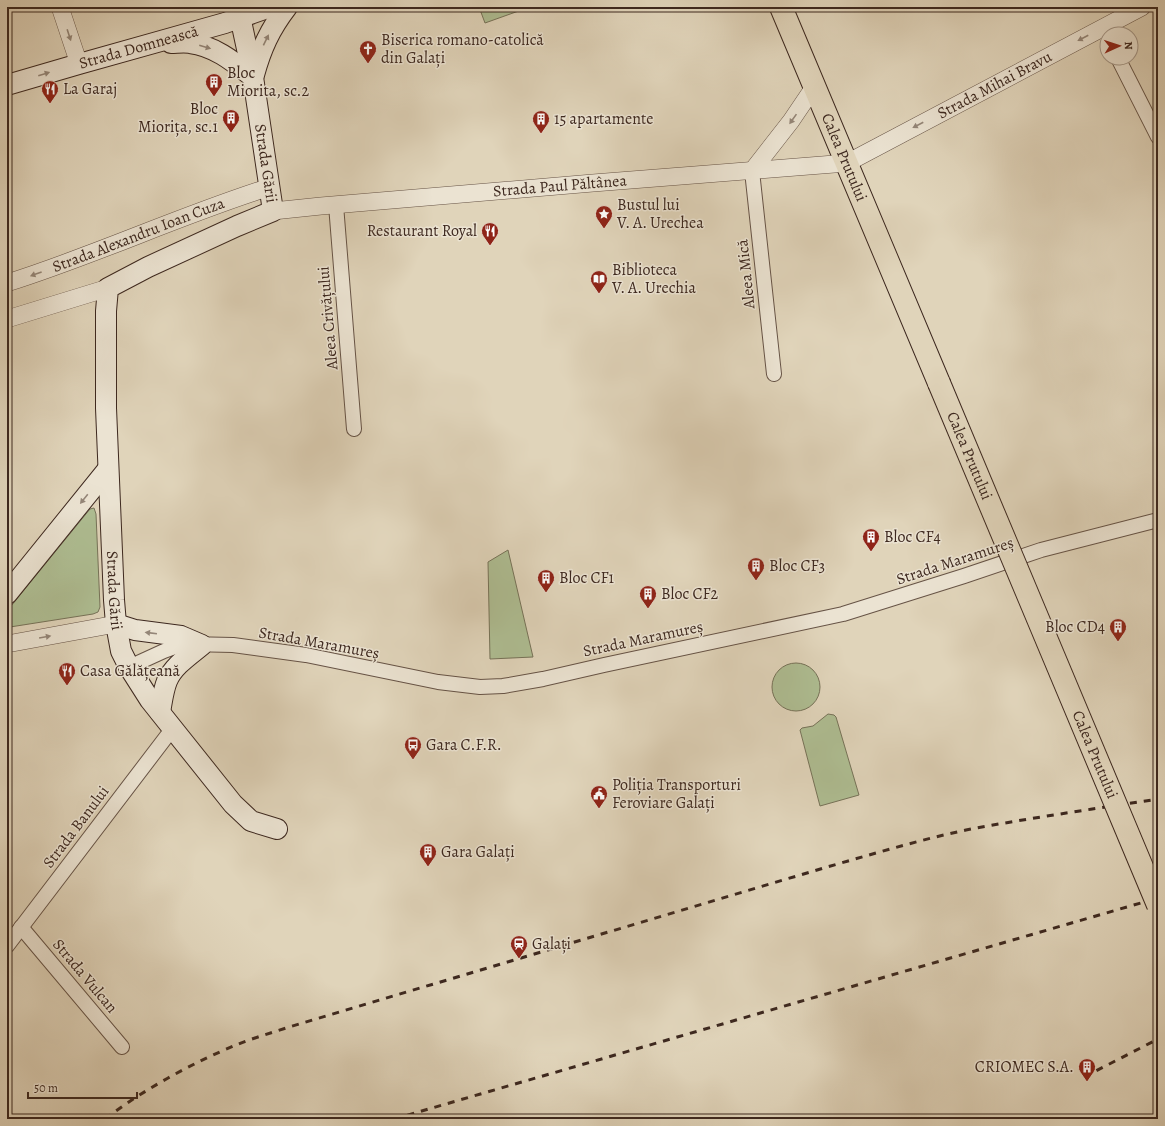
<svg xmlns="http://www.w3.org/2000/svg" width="1165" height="1126" font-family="Alegreya,serif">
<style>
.green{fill:#aebd92;stroke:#767258}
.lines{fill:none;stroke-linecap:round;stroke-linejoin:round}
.minor-casing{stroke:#665346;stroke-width:16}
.tertiary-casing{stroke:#665346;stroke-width:18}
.secondary-casing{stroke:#3d281f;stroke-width:22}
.primary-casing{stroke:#3d281f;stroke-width:24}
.minor{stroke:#ebe3d2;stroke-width:14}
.tertiary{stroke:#ebe3d2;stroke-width:17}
.secondary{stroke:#ebe3d2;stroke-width:20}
.primary{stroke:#e0d4ba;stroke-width:22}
.rail{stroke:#3d281f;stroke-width:3;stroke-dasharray:7 7;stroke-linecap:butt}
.primary-bridge-casing{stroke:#3d281f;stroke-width:24;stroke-linecap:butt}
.primary-bridge{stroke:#e0d4ba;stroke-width:22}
.oneway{fill:#948678}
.labels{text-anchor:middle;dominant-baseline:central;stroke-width:3;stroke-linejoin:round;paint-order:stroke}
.poi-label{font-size:16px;fill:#3d281f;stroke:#ebe3d2;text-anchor:start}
.street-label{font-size:16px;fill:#3d281f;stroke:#ebe3d2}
</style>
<rect width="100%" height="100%" fill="#e0d4ba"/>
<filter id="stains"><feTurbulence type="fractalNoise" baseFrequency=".005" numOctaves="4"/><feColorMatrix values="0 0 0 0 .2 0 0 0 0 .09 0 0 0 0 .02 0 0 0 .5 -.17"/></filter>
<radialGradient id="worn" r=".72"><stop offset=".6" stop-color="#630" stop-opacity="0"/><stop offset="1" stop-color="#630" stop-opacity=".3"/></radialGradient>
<g class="green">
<path d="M479 7H527V8L485 23Z"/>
<path d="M94 508 96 514 100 607 98 612 93 614 10 627 7 624V611L90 509Z"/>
<path d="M508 550 533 657 490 659 488 562Z"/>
<circle cx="796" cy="687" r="24"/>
<path d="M828 714 834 715 836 717 859 795 820 806 800 730 802 728 813 726Z"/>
</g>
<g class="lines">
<g class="minor-casing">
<g id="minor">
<path d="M1118 58 1158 137"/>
<path d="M752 171 774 374"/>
<path d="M336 205 354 429"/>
<path d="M129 667 164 651 175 647 187 644 233 645 306 655 438 682 480 687 503 686 543 679 604 665 843 614 964 576 1041 550 1158 520"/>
<path d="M21 927 122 1047"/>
<path d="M7 946 173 728"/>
</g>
</g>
<g class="tertiary-casing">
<g id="tertiary">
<path d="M60 7 79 64"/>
<path d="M752 171 791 121 814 87"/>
<path id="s1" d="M273 211 321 206 593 183 847 163 1142 7"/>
<path id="s2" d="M7 283C96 255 181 215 270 187"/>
<path d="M7 319 108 288"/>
<path d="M7 644 116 624"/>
</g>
</g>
<g class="secondary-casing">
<g id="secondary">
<path id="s3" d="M238 7 253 77 273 211 237 226 148 267 108 288 106 311V408L114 600 116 624 121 651 129 667 150 700 233 804 251 821 277 829"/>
<path d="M171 43C177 43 184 42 190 43 215 46 234 62 253 77"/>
<path d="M254 75C261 49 270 29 287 7"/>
<path id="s4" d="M7 85 79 64 225 23 270 7"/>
<path d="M7 594 108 469"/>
<path d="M116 624 135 630 181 636 202 645C190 655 173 666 167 681 163 691 162 702 160 712"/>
</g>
</g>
<g class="primary-casing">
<g id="primary">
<path id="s5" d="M781 7 939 383"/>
</g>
</g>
<use href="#minor" class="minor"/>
<use href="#tertiary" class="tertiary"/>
<use href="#secondary" class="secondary"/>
<use href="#primary" class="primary"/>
<g class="rail">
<path d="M1084 1077 1158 1039"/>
<path d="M105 1119C143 1090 192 1063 236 1045 253 1038 271 1033 289 1027L827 867C873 854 919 840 966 830 1029 818 1094 809 1158 799"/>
<path d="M394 1119 1158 898"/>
</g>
<g class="primary-bridge-casing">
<g id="primary-bridge">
<path id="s6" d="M939 383 1158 905"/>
</g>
</g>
<use href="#primary-bridge" class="primary-bridge"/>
</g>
<defs><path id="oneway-solid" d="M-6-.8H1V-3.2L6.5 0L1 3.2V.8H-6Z"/></defs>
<g class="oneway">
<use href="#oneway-solid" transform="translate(69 35) rotate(72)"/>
<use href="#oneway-solid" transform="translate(1083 38) rotate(152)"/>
<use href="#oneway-solid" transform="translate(266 40) rotate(-64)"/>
<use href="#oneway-solid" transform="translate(205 47) rotate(16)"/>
<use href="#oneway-solid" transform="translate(44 74) rotate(-17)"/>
<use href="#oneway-solid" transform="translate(793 119) rotate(125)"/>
<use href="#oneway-solid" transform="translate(918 125) rotate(152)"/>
<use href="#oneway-solid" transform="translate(36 274) rotate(160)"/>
<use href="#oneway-solid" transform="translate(84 499) rotate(129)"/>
<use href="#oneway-solid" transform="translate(151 633) rotate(-173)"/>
<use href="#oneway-solid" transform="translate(45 637) rotate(-10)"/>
</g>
<defs>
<g id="church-pin" transform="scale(0.9)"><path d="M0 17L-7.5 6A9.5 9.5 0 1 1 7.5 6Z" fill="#8f2418" stroke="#ebe3d2"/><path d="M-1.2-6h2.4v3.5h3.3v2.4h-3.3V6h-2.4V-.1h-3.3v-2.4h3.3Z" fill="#fff"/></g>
<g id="building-pin" transform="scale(0.9)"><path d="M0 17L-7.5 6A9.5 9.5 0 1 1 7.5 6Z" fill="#8f2418" stroke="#ebe3d2"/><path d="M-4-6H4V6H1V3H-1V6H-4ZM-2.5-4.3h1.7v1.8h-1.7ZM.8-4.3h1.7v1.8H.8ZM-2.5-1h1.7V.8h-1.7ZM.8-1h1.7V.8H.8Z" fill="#fff"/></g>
<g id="restaurant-pin" transform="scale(0.9)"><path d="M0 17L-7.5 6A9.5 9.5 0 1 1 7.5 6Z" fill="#8f2418" stroke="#ebe3d2"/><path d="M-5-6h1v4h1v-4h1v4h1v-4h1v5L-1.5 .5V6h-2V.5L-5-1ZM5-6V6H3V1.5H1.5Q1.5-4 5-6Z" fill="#fff"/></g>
<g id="sight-pin" transform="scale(0.9)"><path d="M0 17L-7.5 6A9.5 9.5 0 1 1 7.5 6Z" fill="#8f2418" stroke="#ebe3d2"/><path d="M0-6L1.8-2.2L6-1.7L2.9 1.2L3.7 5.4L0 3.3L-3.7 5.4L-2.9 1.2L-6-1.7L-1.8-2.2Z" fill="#fff"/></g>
<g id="library-pin" transform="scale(0.9)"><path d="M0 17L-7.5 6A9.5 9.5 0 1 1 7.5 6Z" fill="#8f2418" stroke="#ebe3d2"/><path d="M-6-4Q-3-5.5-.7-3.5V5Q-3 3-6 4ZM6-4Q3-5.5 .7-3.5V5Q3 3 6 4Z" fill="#fff"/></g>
<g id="bus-pin" transform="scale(0.9)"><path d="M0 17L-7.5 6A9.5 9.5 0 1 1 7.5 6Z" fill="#8f2418" stroke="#ebe3d2"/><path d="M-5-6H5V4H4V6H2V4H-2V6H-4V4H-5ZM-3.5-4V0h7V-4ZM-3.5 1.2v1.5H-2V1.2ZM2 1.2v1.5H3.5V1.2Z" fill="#fff"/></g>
<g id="civic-pin" transform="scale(0.9)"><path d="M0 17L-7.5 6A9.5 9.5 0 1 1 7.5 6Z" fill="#8f2418" stroke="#ebe3d2"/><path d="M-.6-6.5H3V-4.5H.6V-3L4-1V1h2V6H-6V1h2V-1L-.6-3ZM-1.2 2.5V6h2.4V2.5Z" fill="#fff"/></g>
<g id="station-pin" transform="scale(0.9)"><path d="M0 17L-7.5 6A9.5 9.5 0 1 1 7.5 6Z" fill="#8f2418" stroke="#ebe3d2"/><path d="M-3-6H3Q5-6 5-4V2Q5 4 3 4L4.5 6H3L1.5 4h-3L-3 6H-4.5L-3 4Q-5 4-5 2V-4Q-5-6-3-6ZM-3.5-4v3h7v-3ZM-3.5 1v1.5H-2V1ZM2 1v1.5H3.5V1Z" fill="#fff"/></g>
</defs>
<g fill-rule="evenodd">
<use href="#church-pin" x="368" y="49"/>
<use href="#building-pin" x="214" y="82"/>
<use href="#restaurant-pin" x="50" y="89"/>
<use href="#building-pin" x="231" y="118"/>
<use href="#building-pin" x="541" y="119"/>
<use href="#sight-pin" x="604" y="214"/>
<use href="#restaurant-pin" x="490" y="231"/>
<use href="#library-pin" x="599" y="279"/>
<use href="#building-pin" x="871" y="537"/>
<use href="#building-pin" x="756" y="566"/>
<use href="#building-pin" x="546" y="578"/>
<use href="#building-pin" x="648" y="594"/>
<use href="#building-pin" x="1118" y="627"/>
<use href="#restaurant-pin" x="67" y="671"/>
<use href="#bus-pin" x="413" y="745"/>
<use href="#civic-pin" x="599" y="794"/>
<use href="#building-pin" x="428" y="852"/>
<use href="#station-pin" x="519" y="944"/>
<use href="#building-pin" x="1087" y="1067"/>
</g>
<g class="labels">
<g class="poi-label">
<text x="381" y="40">Biserica romano-catolică<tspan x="381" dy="18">din Galați</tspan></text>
<text x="227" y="73">Bloc<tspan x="227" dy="18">Miorita, sc.2</tspan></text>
<text x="63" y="89">La Garaj</text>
<text x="218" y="109" text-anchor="end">Bloc<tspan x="218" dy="18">Miorița, sc.1</tspan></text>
<text x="554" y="119">15 apartamente</text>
<text x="617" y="205">Bustul lui<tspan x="617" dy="18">V. A. Urechea</tspan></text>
<text x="477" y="231" text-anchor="end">Restaurant Royal</text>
<text x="612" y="270">Biblioteca<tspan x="612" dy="18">V. A. Urechia</tspan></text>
<text x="884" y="537">Bloc CF4</text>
<text x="769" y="566">Bloc CF3</text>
<text x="559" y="578">Bloc CF1</text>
<text x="661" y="594">Bloc CF2</text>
<text x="1105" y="627" text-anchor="end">Bloc CD4</text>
<text x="80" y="671">Casa Gălățeană</text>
<text x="426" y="745">Gara C.F.R.</text>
<text x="612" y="785">Poliția Transporturi<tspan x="612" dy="18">Feroviare Galați</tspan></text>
<text x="441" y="852">Gara Galați</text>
<text x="532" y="944">Galați</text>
<text x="1074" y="1067" text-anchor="end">CRIOMEC S.A.</text>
</g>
<g class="street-label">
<text stroke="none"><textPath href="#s4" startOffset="137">Strada Domnească</textPath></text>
<text stroke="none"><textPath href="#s1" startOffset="743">Strada Mihai Bravu</textPath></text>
<text stroke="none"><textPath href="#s5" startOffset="163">Calea Prutului</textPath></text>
<text stroke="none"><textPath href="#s3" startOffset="159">Strada Gării</textPath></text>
<text stroke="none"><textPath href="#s1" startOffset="288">Strada Paul Păltânea</textPath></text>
<text stroke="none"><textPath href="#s2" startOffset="140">Strada Alexandru Ioan Cuza</textPath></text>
<text transform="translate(746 274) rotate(-96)">Aleea Mică</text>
<text transform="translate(328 318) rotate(-95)">Aleea Crivățului</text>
<text stroke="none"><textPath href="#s6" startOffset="79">Calea Prutului</textPath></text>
<text transform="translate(955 561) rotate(-18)">Strada Maramureș</text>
<text stroke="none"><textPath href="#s3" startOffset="692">Strada Gării</textPath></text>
<text transform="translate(643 639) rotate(-12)">Strada Maramureș</text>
<text transform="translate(319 643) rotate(10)">Strada Maramureș</text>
<text stroke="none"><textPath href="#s6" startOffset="403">Calea Prutului</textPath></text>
<text transform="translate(76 827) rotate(-53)">Strada Banului</text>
<text transform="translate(85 976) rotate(50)">Strada Vulcan</text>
</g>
</g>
<rect width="1165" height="1126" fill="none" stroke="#e0d4ba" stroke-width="24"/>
<rect x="8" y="8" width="1149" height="1110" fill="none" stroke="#3d281f" stroke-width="2"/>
<rect x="12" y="12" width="1141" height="1102" fill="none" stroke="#3d281f"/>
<g transform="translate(1119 46) rotate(87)"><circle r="19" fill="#ebe3d2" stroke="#a5988a"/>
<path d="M0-3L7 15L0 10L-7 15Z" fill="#8f2418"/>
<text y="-6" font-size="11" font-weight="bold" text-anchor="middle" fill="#3d281f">N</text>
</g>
<path d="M28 1092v6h109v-6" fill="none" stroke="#3d281f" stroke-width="2"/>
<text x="34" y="1092" font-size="12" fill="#3d281f" stroke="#ebe3d2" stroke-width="3" paint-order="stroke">50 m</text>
<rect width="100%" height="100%" filter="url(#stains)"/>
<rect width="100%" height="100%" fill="url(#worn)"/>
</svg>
